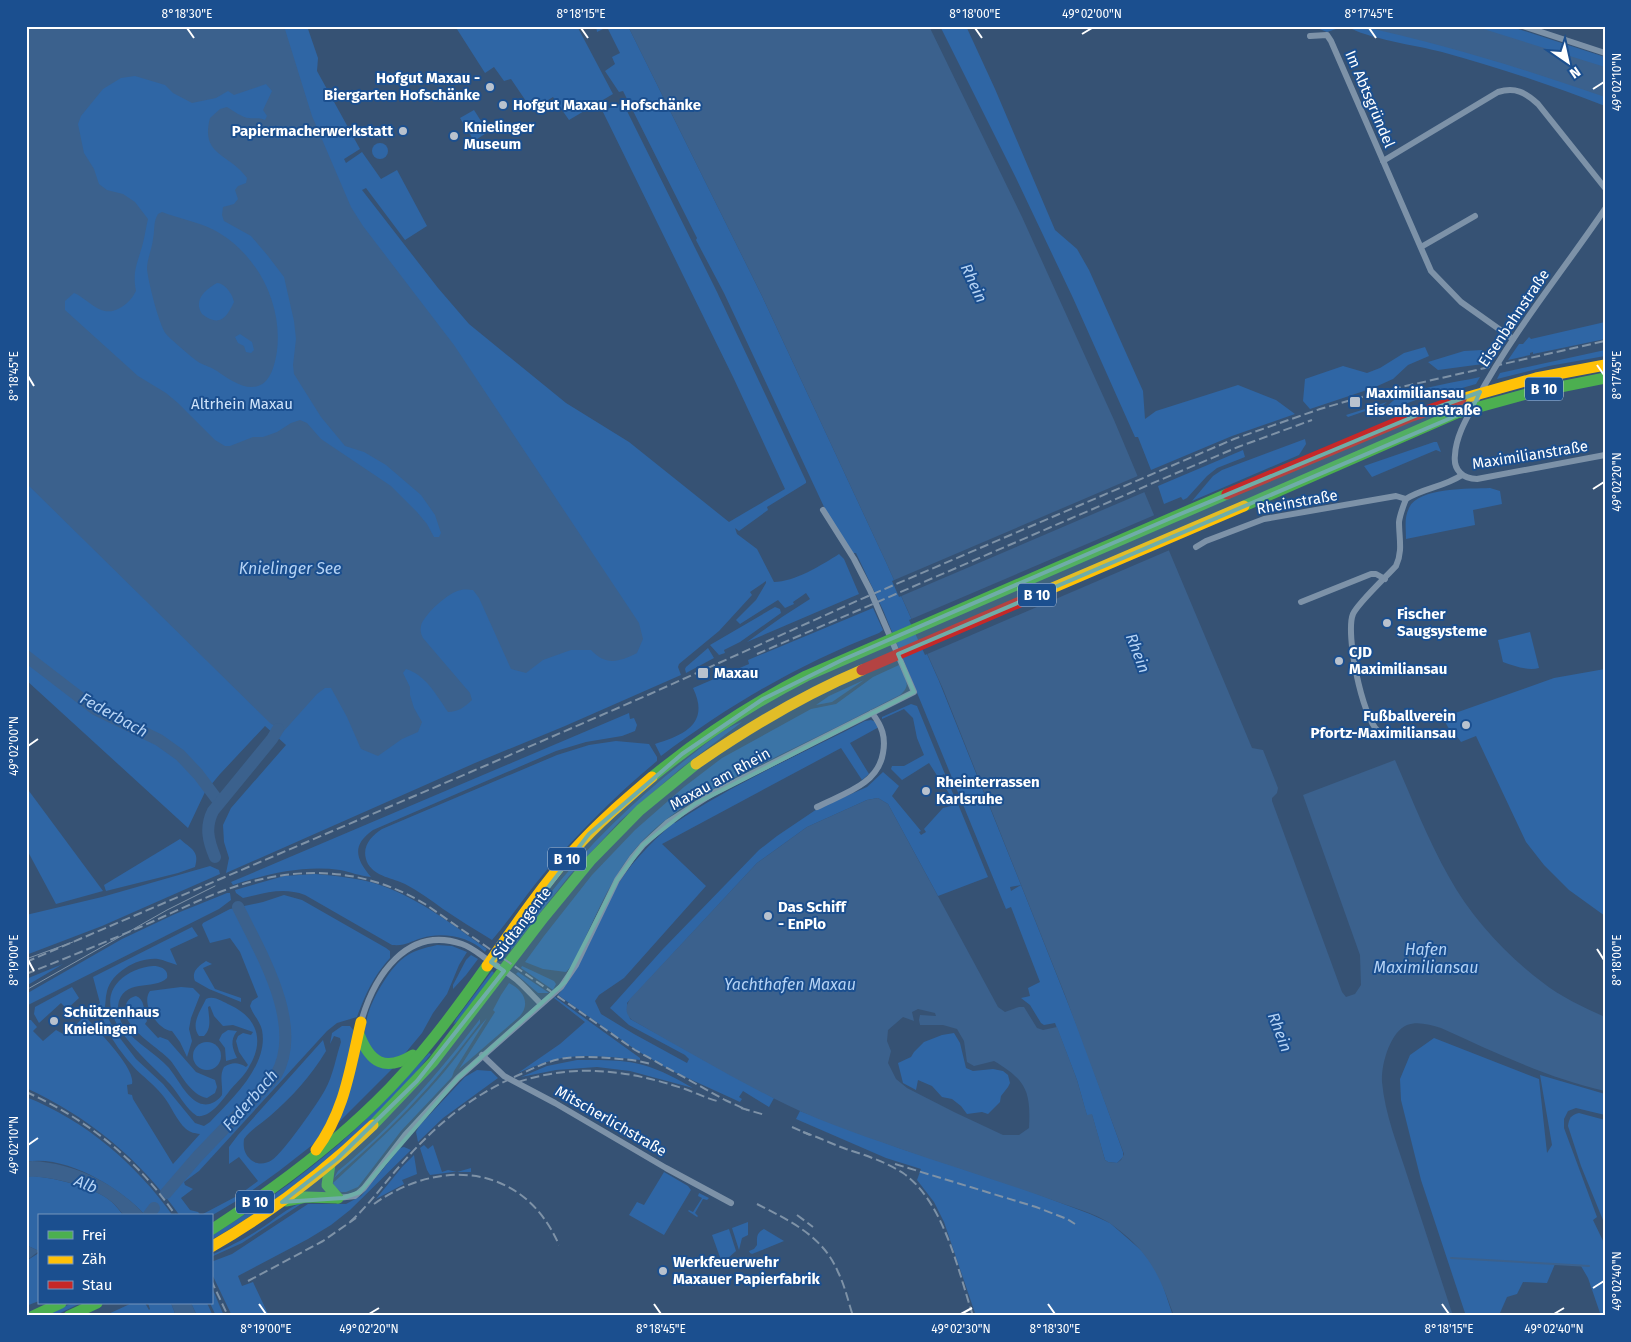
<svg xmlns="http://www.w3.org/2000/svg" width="1631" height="1342" font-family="'Fira Sans',sans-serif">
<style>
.green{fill:#2f66a5}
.water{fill:#3b618d;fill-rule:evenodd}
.pier{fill:#365274}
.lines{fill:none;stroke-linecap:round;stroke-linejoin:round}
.stream{stroke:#3b618d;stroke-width:2}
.river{stroke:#3b618d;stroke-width:12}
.street{stroke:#7d92a8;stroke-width:6}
.fast{stroke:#4caf50;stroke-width:11}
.slow{stroke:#ffc107;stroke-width:11}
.jam{stroke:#c62828;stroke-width:11}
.tram{stroke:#7e92a7;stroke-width:1}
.rail{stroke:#7e92a7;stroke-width:2;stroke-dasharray:9 4;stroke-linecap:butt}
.marked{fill:#6fada8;fill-opacity:0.2;stroke:#6fada8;stroke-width:4;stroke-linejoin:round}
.ticks{fill:none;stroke:#fff;stroke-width:2}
.poi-dot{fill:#b9c2ce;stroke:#1b4f8f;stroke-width:2}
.labels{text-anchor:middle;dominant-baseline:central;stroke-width:4;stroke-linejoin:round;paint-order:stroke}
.shield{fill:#1b4f8f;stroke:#bbcadd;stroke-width:1}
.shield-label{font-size:14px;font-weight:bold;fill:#fff}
.poi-label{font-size:15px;font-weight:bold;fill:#fff;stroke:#1b4f8f;text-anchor:start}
.street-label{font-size:15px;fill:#fff;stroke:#1b4f8f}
.park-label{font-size:15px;fill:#cfe3fa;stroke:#1b4f8f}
.water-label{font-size:16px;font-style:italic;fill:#b5d3f5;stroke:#1b4f8f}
.neatline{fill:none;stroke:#fff;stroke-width:2}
.ticks-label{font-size:12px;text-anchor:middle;fill:#fff}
</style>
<rect width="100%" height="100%" fill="#365274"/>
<g class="green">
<path d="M63 26H307L318 58 317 71 360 149 344 159 346 163 362 152 381 179 397 170 427 226 405 240 366 188 362 190 438 288 469 324 566 403 629 442 729 522 785 489 734 379 603 112 616 104 622 105 627 111 717 292 806 481V483L767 507 768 510 739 531 735 528 737 534 757 549 774 582C794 582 822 565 839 554L844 559 859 594 747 642 782 617 810 599 806 593 793 602 794 604 785 608 778 600 740 624 736 620 756 600 766 583V581L750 592 752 595 719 631 679 664 678 667 681 675 565 726 475 763 226 873 229 858 224 842 223 825 231 808 286 745 265 726 220 774 205 792 188 828 26 680V63Z"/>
<path d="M455 26H577L613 94 569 120 553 97 532 110 511 79 504 81 494 67 485 73Z"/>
<path d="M596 26H628L762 296 886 562 939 681 1021 885 1010 887 1011 891 1021 885 1083 1041 1123 1152V1157L1117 1163 1108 1162 1105 1160 1092 1115 1087 1116 1077 1080 1055 1023 1044 1025 1041 1023 1030 1005 1021 998 1030 996 1028 988 1040 982 1011 907 1006 909 1001 897 883 610 856 553H853L825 509 724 293 696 240 697 238 623 91 619 92 605 71 615 64 612 57 620 53 607 27 597 32Z"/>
<path d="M940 26H966L995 89 1055 230 1077 249 1089 270 1143 391 1145 419 1156 411 1238 385 1276 400 1295 414 1232 436 1151 470 1138 437H1135L1073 298 1016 178Z"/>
<path d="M1312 26H1345L1327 32Z"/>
<path d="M1346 26H1509L1605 57V106C1551 85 1497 67 1442 52 1415 45 1368 39 1346 26Z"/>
<path d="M474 110 488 132 474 141 460 118Z"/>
<circle cx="380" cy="151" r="8"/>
<path d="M1605 322V339L1533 354V352L1530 353V355L1508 360 1519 344H1523L1529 337 1531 339Z"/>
<path d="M1425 347 1429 356 1408 365 1393 379 1373 388 1310 409 1303 401 1305 379 1343 366 1367 373 1380 368 1404 353Z"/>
<path d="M1482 350 1483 364 1438 370 1428 362 1464 351Z"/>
<path d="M1605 350V356L1549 366 1497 379 1500 373Z"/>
<path d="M1480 377 1476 384 1455 390 1429 395 1400 406 1388 415 1382 417 1380 411C1388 407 1392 400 1399 397 1424 386 1453 383 1480 377Z"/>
<path d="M1387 402 1383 405 1348 417 1346 415Z"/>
<path d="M1305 439 1306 444 1299 455 1192 501 1213 476 1222 470Z"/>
<path d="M1434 442H1437L1441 452 1436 450 1372 477 1364 466Z"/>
<path d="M1243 450 1245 457 1217 468 1207 476 1187 498 1183 500 1181 497 1164 504 1158 486Z"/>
<path d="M1490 488 1500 491 1502 504 1473 510 1475 525 1406 539C1406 528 1404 518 1409 508 1418 487 1470 489 1490 488Z"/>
<path d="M775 607 780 609 781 613 740 642 724 650 725 653 719 655 710 645Z"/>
<path d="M873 608 883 630 879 633C799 664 729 705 661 756L655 744C685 735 710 723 693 688L749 664 748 660Z"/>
<path d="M1530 632 1539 668C1528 671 1514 666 1503 662L1498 640Z"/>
<path d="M708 648 714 658 686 673 685 669 686 667Z"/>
<path d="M899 665C904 677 913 685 900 695 859 716 819 736 778 756 727 782 668 807 631 854 606 887 591 927 573 964L566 972 543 969 525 962 544 936 592 875 635 830 684 787 722 758 811 709 836 704 873 677Z"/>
<path d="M1605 669V916L1569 890 1544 865 1526 842 1476 736 1461 742C1454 731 1447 731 1444 717L1554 678Z"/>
<path d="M864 680 832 702 816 705 829 696Z"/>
<path d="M911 704 917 706 954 796 953 800 950 802H945L943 799 950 795 941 781 946 778 944 774 938 777 929 763 902 780 891 769 892 766H904L924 755 917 738 913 718 904 709 882 719V717Z"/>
<path d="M629 713 630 719 634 718 637 725 635 731 622 736 586 742 556 751 373 830C352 845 355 858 371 877 360 876 350 872 340 870 303 865 267 874 233 885L231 882Z"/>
<path d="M871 720 876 722 879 727 850 743 869 774 862 780 841 748 662 844 706 886 624 978 599 995 595 1001 601 1014 634 1034 687 1063 689 1059 685 1055 629 1025 610 1008 663 949 759 850 777 836 817 809 867 787 883 772 899 786 892 796 921 831 919 832 921 835 926 832 924 829 943 808 958 804 988 877 938 896 888 804 878 798 867 800 807 827 757 863 627 1003 630 1019 632 1020 774 1098 769 1107 743 1091 739 1097 742 1099 740 1102 670 1070 636 1050 558 995C584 965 595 927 613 893 628 865 650 844 673 823H675C734 783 802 754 865 721Z"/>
<path d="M742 722 680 769 620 821 569 876 511 950 509 948C520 930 534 913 548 896 589 844 636 799 689 757 705 745 723 728 742 722Z"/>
<path d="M616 741 649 744 657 757V761C617 794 580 831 546 871 527 893 511 918 492 940 476 930 459 920 443 909 431 900 418 891 405 884 393 878 376 877 368 864 360 848 370 837 382 829L557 755 589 745Z"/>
<path d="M26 787 103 891 56 904 26 848Z"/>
<path d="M180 839C191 849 200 851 195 867L178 873 106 891 104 885Z"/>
<path d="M210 866 219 870 220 874 102 926 26 955V915L102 897Z"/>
<path d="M315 874C337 876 359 878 380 885 420 899 453 925 487 949L485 952C469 936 442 932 422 938 408 942 407 946 392 945L305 895C283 887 265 893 243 898L236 893 235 890 284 876Z"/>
<path d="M227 893H230L231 900 219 909 26 1006V994L122 939 175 914Z"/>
<path d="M284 895 302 900 386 948 390 951V958C373 977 366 993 357 1017L337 1023 327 1031 199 1171 184 1182 185 1185 193 1189 181 1198 190 1210 198 1212 201 1215 239 1195 258 1181 239 1157 229 1164V1147L238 1135 323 1040 326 1051C311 1076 292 1097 270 1116 261 1124 251 1129 244 1139 243 1147 244 1154 251 1160 257 1165 266 1164 272 1160 283 1153 318 1103 325 1090 333 1076 336 1057 341 1042L340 1038 334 1036 330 1044 332 1033 342 1026H350L354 1031 341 1094 320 1139 279 1171 243 1197 211 1216H180C140 1159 89 1117 26 1088V1020H31L37 1027 33 1031 43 1041 56 1030 65 1035 85 1016C96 1029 136 1068 132 1084L127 1085 128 1094 132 1095 133 1099 173 1164 200 1134C194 1133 191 1133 186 1129 176 1120 172 1107 164 1097 157 1088 150 1082 142 1075 130 1065 104 1032 103 1017L107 1016 116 1033 136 1059 163 1084 195 1123 204 1126 210 1122C232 1099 269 1065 262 1030 260 1021 253 1015 250 1006L252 1001 258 997 240 952 230 938 210 943 202 925 203 923 230 909 263 902Z"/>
<path d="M192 927 198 936 170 949 177 965C170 963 164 960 158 959 138 957 112 972 107 991 105 998 106 1005 104 1011L101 1012 92 1010 100 1003 93 977Z"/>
<path d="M437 945 452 946 467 952 459 965 447 994 433 1013 422 1033 402 1057 384 1059C380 1057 374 1054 371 1051 351 1030 384 975 401 960 411 951 424 948 437 945Z"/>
<path d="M471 955 478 959 466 975 453 989V985L466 960Z"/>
<path d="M206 961 212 964 203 968 215 989 241 998V1002L209 989 195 981C191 971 199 966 206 961Z"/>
<path d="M63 964 26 986V979Z"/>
<path d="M153 966C160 966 169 969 167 978 154 991 122 977 118 1006 118 1014 120 1021 124 1027 136 1044 156 1053 169 1068 178 1079 186 1097 199 1103 208 1107 217 1102 222 1095 223 1085 219 1076 224 1067 232 1062 238 1062 246 1067L248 1065 239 1052 236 1041 238 1036 243 1033 251 1035 253 1032 233 1025 223 1026 214 1016 210 1006 208 1007C209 1018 212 1028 204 1036H199C190 1024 201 1010 206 999 214 995 223 1002 230 1005 256 1017 265 1039 250 1065 246 1074 238 1081 231 1089 223 1099 211 1118 197 1116 186 1109 179 1094 170 1084 151 1063 87 1014 119 981 128 972 141 967 153 966Z"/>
<path d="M522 966 554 981 556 984 553 990 521 968Z"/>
<path d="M492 971 494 973C482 991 469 1011 453 1025L456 1019Z"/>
<path d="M518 972 549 993H538L516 974Z"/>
<path d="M509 983C523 990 531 1003 520 1016L459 1069 495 1012 493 1010 501 995Z"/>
<path d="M72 987 79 998 67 1009 61 1003 39 1023 34 1014 35 1007Z"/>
<path d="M181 987 193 988 200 995 191 1018 189 1029 192 1041 187 1057 180 1042 172 1031C159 1031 140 1004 150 991Z"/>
<path d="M136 996C146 1000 143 1012 147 1021L145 1024 158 1038 160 1037 168 1040 196 1072 215 1080 217 1087 215 1093 207 1098C190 1095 180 1072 170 1060 157 1046 119 1026 126 1005 127 1000 131 997 136 996Z"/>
<path d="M555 997 640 1058V1060C609 1057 577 1052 547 1062 537 1065 527 1069 518 1073L560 1044 585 1022 554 998Z"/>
<path d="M487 1018 454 1071 452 1077 401 1131 358 1187 346 1192H341L335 1187 333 1183C370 1149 406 1116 439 1078 456 1059 470 1037 487 1018Z"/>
<path d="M480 1019V1023C460 1049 440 1075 417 1099 391 1128 362 1153 334 1178L338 1171C392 1127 438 1074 480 1019Z"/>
<path d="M228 1030 237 1031C230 1040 232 1048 237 1058L226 1061 225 1048 219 1040 222 1034Z"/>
<path d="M954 1033 960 1043 966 1068 973 1071 993 1069 1003 1071 1008 1075 1010 1083 1008 1087 1001 1096 1000 1102 988 1114 982 1112 967 1114 961 1106 952 1099 942 1097 932 1086 918 1080 916 1090 903 1083 898 1063 911 1057 914 1052 924 1042 942 1035Z"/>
<path d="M1434 1038 1539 1079 1547 1153 1552 1145 1540 1075 1605 1094V1115L1576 1108 1568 1111 1564 1119V1128L1597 1217 1593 1220 1605 1245V1316H1601L1588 1278 1581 1266 1555 1264 1547 1283 1523 1282 1517 1294 1507 1297 1500 1313 1490 1316H1466L1421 1180 1401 1100 1400 1079 1410 1055Z"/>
<circle cx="207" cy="1056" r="14"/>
<path d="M358 1045 393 1068 338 1123Z"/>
<path d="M429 1053 431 1054C373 1129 294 1193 211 1240V1236C260 1206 307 1173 349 1135 378 1109 403 1081 429 1053Z"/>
<path d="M577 1060C598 1060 622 1059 643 1065 661 1070 677 1079 693 1088L630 1071 597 1067 556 1070 521 1077 547 1066Z"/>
<path d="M477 1070 491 1071 498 1078 443 1118 418 1142 416 1132 419 1126 465 1077Z"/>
<path d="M26 1097C85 1120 137 1165 173 1216H146C121 1188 65 1154 26 1162Z"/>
<path d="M800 1111 899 1148 1024 1189 1090 1214 1110 1223 1142 1251 1152 1264 1161 1280 1173 1316H976L944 1222 934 1202 917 1180 921 1169 886 1158 796 1119Z"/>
<path d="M1579 1113 1605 1120V1225L1581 1166 1568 1126C1569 1118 1571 1115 1579 1113Z"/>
<path d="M424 1145 428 1149 433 1145 442 1172 448 1170 457 1172 471 1168V1172H453L430 1175 427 1170 420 1148Z"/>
<path d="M404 1147 411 1150 350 1210 331 1225 308 1239 238 1276 242 1286 253 1282 269 1316H232L211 1272V1262L232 1254 308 1204H346L361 1196 400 1148Z"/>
<path d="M414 1155 417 1174 402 1180 404 1184 376 1199 402 1167Z"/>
<path d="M664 1172 688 1186 691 1190 664 1235 629 1215 637 1202 644 1205Z"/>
<path d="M32 1176C54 1178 90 1186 108 1199 114 1203 119 1210 124 1216H39V1251L26 1245V1177Z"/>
<path d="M699 1193 709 1198 707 1200 703 1199 695 1213 698 1216 697 1217 688 1211 689 1210 693 1212 702 1198 698 1196Z"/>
<path d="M304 1202 242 1243 211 1257V1255C229 1247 244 1239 260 1229 274 1220 288 1207 304 1202Z"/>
<path d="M748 1222V1235L742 1238 739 1250 732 1228Z"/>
<path d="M729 1229 736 1251 728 1258 721 1260 712 1235Z"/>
<path d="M764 1229 784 1241 752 1254 750 1253 749 1251 754 1249 757 1245C757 1238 756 1233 764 1229Z"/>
<path d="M39 1253V1301L26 1306V1261Z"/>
<path d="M211 1287 213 1290 224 1316H216L210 1303H211Z"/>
<path d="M72 1303H81L54 1316H45Z"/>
<path d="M132 1303H145L149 1310 150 1309 148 1303H171L176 1316H104Z"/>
<path d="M191 1303H207L213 1316H197Z"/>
</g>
<g class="water">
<path d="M26 26H284L312 116 351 207 363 226 454 345 639 623 643 639 637 653C619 662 606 666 591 650H571L543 660 526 673 511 669 479 598 473 590C470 590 465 589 461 590 450 591 423 615 421 626 420 630 421 634 423 638L470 693 472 700C465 707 458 712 448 712 437 696 426 675 406 669L403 673 410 687V695L414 708 422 722 418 732 402 739 378 756 361 749 347 717 331 688H325L317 694 283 732 270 723 26 483ZM135 76 165 85 173 93 192 103 216 98 228 91 234 95 266 84 272 91 263 110 267 116 265 120C258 117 255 119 249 118 243 118 232 110 227 107L220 109 210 118C200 156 229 153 247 178L246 183 238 186 235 190 238 199 234 204 223 207 222 215 224 221 251 236 268 256 284 277 294 321 296 339 293 365 294 374 321 417 345 446 364 452 386 465 421 495 435 515 441 533 439 537H434L427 524 417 512 391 486 321 439 307 423 300 420 291 423 277 432 263 437H253L230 446H225L215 440 178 403 166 393 138 376 65 310V301L74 293C90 300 101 319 120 308 127 304 132 299 136 291 132 271 138 262 143 243 145 235 146 227 148 219L135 202 123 194 107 190 99 184 94 169 84 153 78 124 81 116 103 89 121 78Z"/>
<path d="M628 26H929L1022 217 1114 420 1252 748 1263 750 1278 788 1277 793 1272 798V801L1342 992 1346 997 1355 994 1361 985 1360 955 1303 795 1395 760C1412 799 1428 840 1449 877 1471 917 1506 955 1542 982 1561 997 1583 1007 1605 1017V1091C1548 1078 1494 1052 1441 1028 1430 1025 1418 1021 1407 1025 1390 1032 1381 1065 1382 1082 1385 1115 1398 1146 1408 1178 1423 1224 1438 1270 1453 1316H1174C1159 1274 1149 1251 1111 1224 1095 1213 1074 1208 1055 1201 1003 1182 950 1166 898 1148 855 1133 811 1118 771 1097 724 1073 678 1046 632 1020 625 1014 625 1007 630 999L757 863 807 827 867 800 878 798 888 804 998 1007 1005 1012 1019 1007H1024L1037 1028 1043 1030 1057 1027 1077 1080 1087 1115 1092 1114 1105 1160 1108 1162 1117 1163 1121 1160 1124 1154 1065 995 943 689 886 562 762 296ZM918 1009 935 1013 936 1016 920 1015 919 1020 920 1025H943L957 1029 964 1041 967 1062 974 1066 994 1061C1026 1080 1031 1091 1029 1128L1019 1135H1003L954 1112 907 1088 896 1079 888 1063 891 1051 887 1041 888 1030 903 1017 914 1021 912 1012Z"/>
<path d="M1360 26H1474L1605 67V97C1524 69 1444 44 1360 26Z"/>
<path d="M162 212C178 218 198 222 212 229 256 251 283 303 277 351 275 364 271 382 258 386 245 391 227 378 217 371 211 367 206 366 200 363 197 362 168 337 166 334 159 325 148 281 147 269 147 259 152 249 153 239 155 230 153 222 158 214ZM217 283C225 283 233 295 234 302 226 319 219 327 202 314 193 300 205 290 217 283ZM240 334 252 342 254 350 251 353 246 352 244 346 238 343 235 337Z"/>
<path d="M32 1161C75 1163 117 1184 146 1216H124C120 1210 114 1203 108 1199 90 1186 48 1175 26 1177V1162Z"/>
<path d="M26 1245 39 1251 26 1261Z"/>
<path d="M171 1303H191L197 1316H176Z"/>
</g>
<g class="pier">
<path d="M1140 475 1147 491 899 597 892 581Z"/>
<path d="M1157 514 1172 549 925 655 909 620Z"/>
</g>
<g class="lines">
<path class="stream" d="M1451 1258 1589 1266"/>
<g class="river">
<path d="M26 656 95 709 159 740 180 755 198 774 219 802"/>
<path d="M215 857C208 840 205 827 213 811L272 739 278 729"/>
<path d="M166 1193 198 1156 276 1075C305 1025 260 952 238 907"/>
<path d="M148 1216 154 1208"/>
</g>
<g class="street">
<path d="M1523 26 1605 53"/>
<path d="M1310 36 1327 35 1331 41 1431 271 1461 302 1513 339"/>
<path d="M1383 161 1498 92C1515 87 1525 92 1538 104L1605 188"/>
<path d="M1605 209C1562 272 1513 332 1477 399 1468 416 1456 435 1455 455 1453 470 1463 479 1477 479L1605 455"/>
<path d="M1421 247 1475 216"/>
<path d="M1406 499C1423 488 1444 487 1462 475"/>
<path d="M1196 547 1206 541 1264 519 1396 496 1406 499"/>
<path d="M1301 602 1371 574H1376L1385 579"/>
<path d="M1395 736C1389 736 1383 736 1378 731 1362 717 1345 633 1353 614 1358 603 1387 576 1396 566 1403 551 1399 538 1399 522 1400 514 1403 507 1406 499"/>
<path d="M817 807C842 794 878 785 883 753 886 737 882 726 872 713"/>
<path d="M361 1022C374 976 407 925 462 944 471 947 478 953 485 958 496 965 507 972 517 980 525 987 533 996 541 1004"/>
<path d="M482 1055 504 1076 555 1103 666 1168 731 1203"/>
<path d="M338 1198 355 1196 364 1188 405 1135 458 1078 561 987 576 965 617 880 632 858 643 845 668 822 715 792 914 692 870 590 854 559 823 510"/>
</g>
<g class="fast">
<path d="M1244 506 1457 413 1530 393 1605 378"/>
<path d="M652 777C700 738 751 704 806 676L1227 494"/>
<path d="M359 1034C370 1063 385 1072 413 1055"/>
<path d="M373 1125 433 1062 544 917 590 861 640 810 696 764"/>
<path d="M330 1164 327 1185 338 1198"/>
<path d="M286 1201 306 1197 338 1198"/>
<path d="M211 1230C270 1192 326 1151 376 1102 418 1061 453 1014 487 966"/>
<path d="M33 1316 61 1303"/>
<path d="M69 1316 97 1303"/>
</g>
<g class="slow">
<path d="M1461 399 1536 378 1605 365"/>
<path d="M1050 589 1244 506"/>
<path d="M696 764C748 728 803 695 862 670"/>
<path d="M487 966C514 927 542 886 574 850 598 823 625 800 652 777"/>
<path d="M316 1150C345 1111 350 1068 361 1022"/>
<path d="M211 1247C270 1213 324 1172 373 1125"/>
</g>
<g class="jam">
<path d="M1227 494 1412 416 1461 399"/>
<path d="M862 670 1050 589"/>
</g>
<g class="tram">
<path d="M26 959 73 942"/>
<path d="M26 990 167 910 215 886"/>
</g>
<g class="rail">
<path d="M757 654 1160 480 1238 447 1312 420"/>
<path d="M26 962 487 765 650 694 859 600 1234 439 1320 409 1379 392 1605 341"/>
<path d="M26 974C64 959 101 944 138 928 173 913 207 895 243 884 307 865 368 870 425 904L635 1050 725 1100 747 1110"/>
<path d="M518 1082C577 1063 627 1070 685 1089 696 1093 706 1098 717 1101"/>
<path d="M26 1092C87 1119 139 1161 176 1216"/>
<path d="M741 1108 765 1115"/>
<path d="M792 1127 810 1135"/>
<path d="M803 1132C818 1137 832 1144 846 1149 865 1155 886 1162 903 1173 944 1202 958 1270 973 1316"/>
<path d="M895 1164 1036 1207 1067 1219 1075 1224"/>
<path d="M374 1204C440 1157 524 1164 559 1245"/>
<path d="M757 1204C790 1221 823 1236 838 1272 845 1286 848 1301 853 1316"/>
<path d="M797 1215 813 1227"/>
<path d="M350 1222C369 1205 382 1186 398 1168 434 1126 470 1096 521 1074 534 1068 546 1062 560 1059 576 1056 593 1057 609 1058 623 1059 637 1060 651 1064"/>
<path d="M211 1280 228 1316"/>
<path d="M248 1281 323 1241 356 1218"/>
</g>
</g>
<path class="marked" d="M1480 392 1472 409 898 654 914 692 695 804 643 845 617 880 565 982 458 1078 360 1192 343 1198 282 1202 337 1159 417 1081 504 971 491 962 589 834 682 754 763 699 842 660 1178 515 1427 411Z"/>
<path class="ticks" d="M187 28 194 38M581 28 588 38M975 28 982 38M1369 28 1376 38M1082 34 1092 28M1593 89 1604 82M1597 365 1604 375M28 376 34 386M1593 489 1604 482M28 746 38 739M1597 949 1604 960M28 960 34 971M28 1145 38 1138M1593 1288 1604 1281M259 1304 266 1314M654 1304 661 1314M1048 1304 1055 1314M1442 1304 1449 1314M369 1314 379 1308M961 1314 972 1308M1554 1314 1564 1308"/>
<g class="poi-dot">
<circle cx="490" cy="87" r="5"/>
<circle cx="503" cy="105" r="5"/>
<circle cx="403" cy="131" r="5"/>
<circle cx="454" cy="136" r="5"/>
<rect x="1349" y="396" width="12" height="12" rx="2.5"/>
<circle cx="1387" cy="623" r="5"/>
<circle cx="1339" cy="661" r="5"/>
<rect x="697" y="667" width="12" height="12" rx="2.5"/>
<circle cx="1466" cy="725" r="5"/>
<circle cx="926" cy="791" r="5"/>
<circle cx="768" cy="916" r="5"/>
<circle cx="54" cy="1021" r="5"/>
<circle cx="663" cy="1271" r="5"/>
</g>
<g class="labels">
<g class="shield">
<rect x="1525" y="377.5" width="38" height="23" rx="4"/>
<rect x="1018" y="583.5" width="38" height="23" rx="4"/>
<rect x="548" y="847.5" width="38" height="23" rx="4"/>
<rect x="236" y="1190.5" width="38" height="23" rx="4"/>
</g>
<g class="shield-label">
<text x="1544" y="389">B 10</text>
<text x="1037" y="595">B 10</text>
<text x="567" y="859">B 10</text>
<text x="255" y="1202">B 10</text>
</g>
<g class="poi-label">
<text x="480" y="78" text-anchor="end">Hofgut Maxau -<tspan x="480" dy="17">Biergarten Hofschänke</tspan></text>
<text x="513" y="105">Hofgut Maxau - Hofschänke</text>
<text x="464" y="127">Knielinger<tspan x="464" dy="17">Museum</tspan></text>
<text x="393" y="131" text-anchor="end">Papiermacherwerkstatt</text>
<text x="1366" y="393">Maximiliansau<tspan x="1366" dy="17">Eisenbahnstraße</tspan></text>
<text x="1397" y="614">Fischer<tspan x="1397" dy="17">Saugsysteme</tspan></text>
<text x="1349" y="652">CJD<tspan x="1349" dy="17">Maximiliansau</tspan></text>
<text x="714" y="673">Maxau</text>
<text x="1456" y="716" text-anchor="end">Fußballverein<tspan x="1456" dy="17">Pfortz-Maximiliansau</tspan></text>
<text x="936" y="782">Rheinterrassen<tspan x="936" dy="17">Karlsruhe</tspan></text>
<text x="778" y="907">Das Schiff<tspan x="778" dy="17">- EnPlo</tspan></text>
<text x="64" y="1012">Schützenhaus<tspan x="64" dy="17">Knielingen</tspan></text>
<text x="673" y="1262">Werkfeuerwehr<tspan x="673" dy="17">Maxauer Papierfabrik</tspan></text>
</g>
<g class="street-label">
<text transform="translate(1370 99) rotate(67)">Im Abtsgründel</text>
<text transform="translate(1514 318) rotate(-56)">Eisenbahnstraße</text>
<text transform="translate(1530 455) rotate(-9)">Maximilianstraße</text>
<text transform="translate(1297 502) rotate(-10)">Rheinstraße</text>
<text transform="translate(720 779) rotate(-29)">Maxau am Rhein</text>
<text transform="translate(522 923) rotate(-53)">Südtangente</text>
<text transform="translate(611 1121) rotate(30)">Mitscherlichstraße</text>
</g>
<g class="park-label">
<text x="242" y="404">Altrhein Maxau</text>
</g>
<g class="water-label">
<text transform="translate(974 283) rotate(65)">Rhein</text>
<text x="290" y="568">Knielinger See</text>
<text transform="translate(1138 653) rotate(69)">Rhein</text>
<text transform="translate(114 715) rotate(29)">Federbach</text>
<text x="1426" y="949">Hafen<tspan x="1426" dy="18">Maximiliansau</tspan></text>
<text x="790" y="984">Yachthafen Maxau</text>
<text transform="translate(1280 1032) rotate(69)">Rhein</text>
<text transform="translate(250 1100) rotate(-49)">Federbach</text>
<text transform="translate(86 1184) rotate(22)">Alb</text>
</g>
</g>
<rect width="1631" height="1342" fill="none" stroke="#1b4f8f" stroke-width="55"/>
<rect x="38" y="1214" width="175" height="90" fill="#1b4f8f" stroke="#7695bc"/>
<rect x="48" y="1231" width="25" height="8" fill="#4caf50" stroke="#7695bc"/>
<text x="82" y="1240" font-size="15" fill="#ffffff">Frei</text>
<rect x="48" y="1256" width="25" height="8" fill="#ffc107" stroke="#7695bc"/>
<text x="82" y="1264" font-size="15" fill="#ffffff">Zäh</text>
<rect x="48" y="1281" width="25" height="8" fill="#c62828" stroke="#7695bc"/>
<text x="82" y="1290" font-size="15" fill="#ffffff">Stau</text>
<g transform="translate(1568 62) rotate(146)" stroke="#1b4f8f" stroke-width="4" paint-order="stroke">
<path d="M0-4L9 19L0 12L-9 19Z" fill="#ffffff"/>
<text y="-8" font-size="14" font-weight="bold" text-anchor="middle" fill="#ffffff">N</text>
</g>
<rect x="28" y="28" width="1576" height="1286" class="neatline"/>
<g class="ticks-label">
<text x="187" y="18">8°18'30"E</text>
<text x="581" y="18">8°18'15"E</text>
<text x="975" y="18">8°18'00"E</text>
<text x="1092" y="18">49°02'00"N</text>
<text x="1369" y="18">8°17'45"E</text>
<text transform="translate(1617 82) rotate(-90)" y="4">49°02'10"N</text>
<text transform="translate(1617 375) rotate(-90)" y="4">8°17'45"E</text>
<text transform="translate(14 376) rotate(-90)" y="4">8°18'45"E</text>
<text transform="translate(1617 482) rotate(-90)" y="4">49°02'20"N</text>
<text transform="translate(14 746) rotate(-90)" y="4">49°02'00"N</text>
<text transform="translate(1617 960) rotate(-90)" y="4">8°18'00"E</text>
<text transform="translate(14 960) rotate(-90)" y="4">8°19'00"E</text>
<text transform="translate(14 1145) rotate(-90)" y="4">49°02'10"N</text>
<text transform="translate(1617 1281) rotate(-90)" y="4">49°02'40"N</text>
<text x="266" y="1333">8°19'00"E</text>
<text x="369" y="1333">49°02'20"N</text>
<text x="661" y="1333">8°18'45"E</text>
<text x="961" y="1333">49°02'30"N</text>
<text x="1055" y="1333">8°18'30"E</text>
<text x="1449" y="1333">8°18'15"E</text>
<text x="1554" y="1333">49°02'40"N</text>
</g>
</svg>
